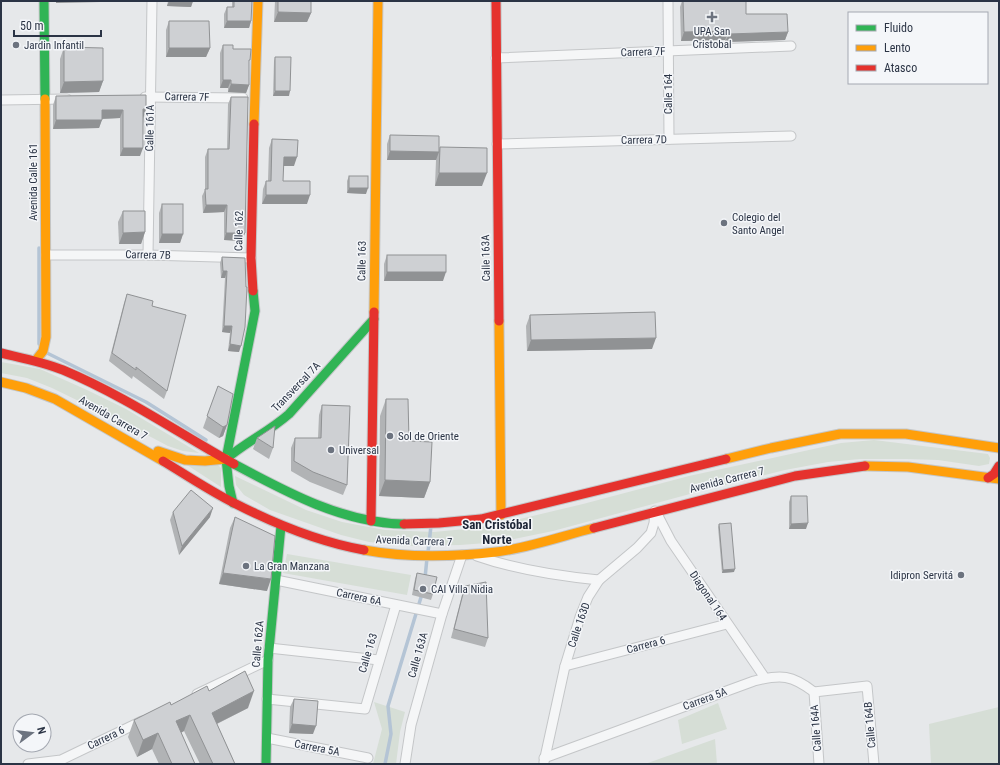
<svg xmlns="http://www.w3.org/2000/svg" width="1000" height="765" font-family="'Roboto Condensed',sans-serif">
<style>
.green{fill:#d6ded6}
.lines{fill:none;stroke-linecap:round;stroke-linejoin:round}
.stream{stroke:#b4c4d5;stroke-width:3.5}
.street-casing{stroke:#c4c6c8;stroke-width:11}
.fast-casing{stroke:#c4c6c8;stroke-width:11}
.slow-casing{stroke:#c4c6c8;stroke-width:11}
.jam-casing{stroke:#c4c6c8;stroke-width:11}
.street{stroke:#f5f6f7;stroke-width:9}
.fast{stroke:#30b455;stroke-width:9}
.slow{stroke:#ff9f0a;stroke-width:9}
.jam{stroke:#e5322d;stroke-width:9}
.wall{fill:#b1b3b5}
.shaded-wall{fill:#909294}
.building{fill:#ced0d3;stroke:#909294}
.poi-dot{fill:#6c737f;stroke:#f4f6f9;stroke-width:1.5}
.labels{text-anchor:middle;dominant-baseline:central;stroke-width:3;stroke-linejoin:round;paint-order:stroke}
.poi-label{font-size:11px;fill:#2b3445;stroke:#f4f6f9;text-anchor:start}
.street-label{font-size:11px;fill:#2b3445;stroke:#f4f6f9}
.quarter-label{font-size:13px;font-weight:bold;fill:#1d2536;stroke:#f4f6f9}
</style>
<rect width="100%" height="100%" fill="#e6e8ea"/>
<g class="green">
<path d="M1 362 40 369 87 390 126 409 199 453 183 451 168 446 134 428 52 388 27 378 1 373Z"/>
<path d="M874 440 988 454 990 458 989 464 979 466 938 460 906 459H860L828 462 785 470 701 491 553 531 500 542 460 545 408 546 369 542 341 535 270 510 244 495 236 485 235 476 306 510 342 522 385 530 434 532 476 528 520 519 583 504 689 476 841 443Z"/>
<path d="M217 464 221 468V487L187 465Z"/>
<path d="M287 554 411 575 407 595 283 573Z"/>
<path d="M374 702 405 712 400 732 396 764H373L382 729Z"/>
<path d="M718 703 727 729 682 744 678 720Z"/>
<path d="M999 707V764H931L929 724Z"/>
<path d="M715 739 717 764H645Z"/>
</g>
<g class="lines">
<g class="stream">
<path d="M39 344V248"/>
<path d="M45 352 146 402 206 440"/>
<path d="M428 552 431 526"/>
<path d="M425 578 427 558"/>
<path d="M385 764 391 734 388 706 422 594"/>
</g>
<g class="street-casing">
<g id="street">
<path d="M668 1 669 139"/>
<path d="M496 58 791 46"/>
<path d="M145 97 243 98"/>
<path d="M1 100 67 99"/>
<path d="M497 144 791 136"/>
<path d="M46 255H148L251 258"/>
<path d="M148 255 152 1"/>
<path d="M656 512 671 541 765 678"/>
<path d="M477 556C517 570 557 576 599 580"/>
<path d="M276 580 442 614"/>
<path d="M269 648 379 660"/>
<path d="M565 666 727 624"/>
<path d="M814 692 819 764"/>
<path d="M197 694 268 660"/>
<path d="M267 699 365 709 396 605"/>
<path d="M267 738 368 758"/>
<path d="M544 758 754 681C781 674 792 675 814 692L867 686 874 764"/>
<path d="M544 762 565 666 580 617 588 597 599 580 637 548 651 533 654 523 655 511"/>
<path d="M28 764 61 760 142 721"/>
<path d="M405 764 411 725 442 614 462 555"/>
</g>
</g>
<g class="fast-casing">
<g id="fast">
<path d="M44 1 45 99"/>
<path d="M226 459 255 311 253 291"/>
<path d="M226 459C246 442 270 431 289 414L374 319"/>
<path d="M226 459 229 486 233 503"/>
<path d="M234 464C286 492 343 523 404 524"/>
<path d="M266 764 268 660 281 526"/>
</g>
</g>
<g class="slow-casing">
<g id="slow">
<path d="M254 124 258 1"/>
<path d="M374 312 378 1"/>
<path d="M499 321 501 515"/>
<path d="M36 360 43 351 46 337 45 99"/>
<path d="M1 382 26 388 55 399 163 461"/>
<path d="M158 451 185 460 205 461 226 459"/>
<path d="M726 459 771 448 840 434H906L999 448"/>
<path d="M865 466 908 467 999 479"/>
<path d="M364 550C407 558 452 557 496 552 529 548 562 536 594 528"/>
</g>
</g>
<g class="jam-casing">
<g id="jam">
<path d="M496 1 499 321"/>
<path d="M253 291 251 258 254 124"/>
<path d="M1 353C22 358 43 362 63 370 123 395 177 432 234 464"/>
<path d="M163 461C186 475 210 491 234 503 275 524 319 542 364 550"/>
<path d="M988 478 994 474 999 466"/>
<path d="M371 521 374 312"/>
<path d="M404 524 439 523 481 519 726 459"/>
<path d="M594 528 795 476 865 466"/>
</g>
</g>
<use href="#street" class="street"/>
<use href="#fast" class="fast"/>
<use href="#slow" class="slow"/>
<use href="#jam" class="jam"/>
</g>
<g class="wall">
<path d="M168 1H193L191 7 167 6Z"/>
<path d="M232 1H252L251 21 249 28H224V14L227 7H232Z"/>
<path d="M275 1H311V13L307 22H274Z"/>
<path d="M682 1H746V14L788 32 785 40 725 42V40L681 41 680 7Z"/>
<path d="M169 21 210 48 206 57H166V30Z"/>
<path d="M223 45 233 49 249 64V85L246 93 228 92V88H220V53Z"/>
<path d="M64 47 103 81 99 92 60 93V59Z"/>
<path d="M275 57 289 96H273L274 61Z"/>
<path d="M146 95 140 156H120V118L102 119 99 128 53 129V105L56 96Z"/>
<path d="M231 97 245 233 242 241 224 240V212L203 213 202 196 205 190V157L208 149H227L228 104Z"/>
<path d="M390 135 439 152 440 147 482 186H435L436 160H387V144Z"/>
<path d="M272 139 294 166H283V181L307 204H262L263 189 266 181H268L269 148Z"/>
<path d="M349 176 366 194 347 193V181Z"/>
<path d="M162 204 183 234 180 243H159V213Z"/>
<path d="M123 211 145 232 141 244H119L118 222Z"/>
<path d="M387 255 443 281H384V264Z"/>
<path d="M222 257 245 258 239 352 228 351 230 333 222 332 225 278H221L220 263Z"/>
<path d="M127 294 152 306 167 391 164 399 133 376 132 379 109 361 124 303Z"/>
<path d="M530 315 652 349 527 351 526 326Z"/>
<path d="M218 386 227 425 223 436 219 438 203 428Z"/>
<path d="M386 399 430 482 424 498 379 496 380 416Z"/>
<path d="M322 405 347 485 343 495 310 482 291 471V448L295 438H318L319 415Z"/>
<path d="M257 438 273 448 269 459 253 449Z"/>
<path d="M791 496 806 529H789V502Z"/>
<path d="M173 512 210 517 179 555 170 520Z"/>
<path d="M235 517 267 591 219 584 230 528Z"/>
<path d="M719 524 734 572 722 573 718 527Z"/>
<path d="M417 573 433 594 431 600 412 595 415 579Z"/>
<path d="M465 586 488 638 485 647 451 638 462 595Z"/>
<path d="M209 691 248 708 217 724 235 764H200L184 731 181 733 195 764H159L152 749 137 757 128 737 134 720Z"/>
<path d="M294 699 313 734 289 733 290 707Z"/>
</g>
<g class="shaded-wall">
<path d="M56 1H101V2L56 3Z"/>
<path d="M169 1H193L191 7 167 6Z"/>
<path d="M419 1H481V2Z"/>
<path d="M278 12 311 13 307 22H274Z"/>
<path d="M227 21H251L249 28H224Z"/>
<path d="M729 31 725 40 681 41 684 32Z"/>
<path d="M788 32 785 40 725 42 729 34Z"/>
<path d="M169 48H210L206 57H166Z"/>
<path d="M223 80H231L228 88H220Z"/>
<path d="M103 81 99 92 60 93 64 82Z"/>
<path d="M231 84 249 85 246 93 228 92Z"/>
<path d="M275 91H290L289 96H273Z"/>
<path d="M143 109H146L143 118Z"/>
<path d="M102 110H123L120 118 99 119Z"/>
<path d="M56 120H102L99 128 53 129Z"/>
<path d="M123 148H143L140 156H120Z"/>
<path d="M390 151 439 152 436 160H387Z"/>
<path d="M284 157H297L294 166H280Z"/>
<path d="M439 173H487L482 186H435Z"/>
<path d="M349 188H368L366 194 347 193Z"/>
<path d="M266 195H310L307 204H262Z"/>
<path d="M206 205H227L224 212 203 213Z"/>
<path d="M145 232 141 244H119L123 233Z"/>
<path d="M226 233H245L242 241 224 240Z"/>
<path d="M162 234H183L180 243H159Z"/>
<path d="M223 271H227L225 278H221Z"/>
<path d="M387 272H446L443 281H384Z"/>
<path d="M224 326H232L230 333 222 332Z"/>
<path d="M656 338 652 349 527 351 531 340Z"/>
<path d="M230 344 241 346 239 352 228 351Z"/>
<path d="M227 425 223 436 219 438 223 427Z"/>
<path d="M385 480 430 482 424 498 379 496Z"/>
<path d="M213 508 210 517 179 555 182 546Z"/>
<path d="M808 523 806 529H789L791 524Z"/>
<path d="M735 569 734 572 722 573 723 570Z"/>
<path d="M223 573 271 579 267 591 219 584Z"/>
<path d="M254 691 248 708 206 729 212 713Z"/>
<path d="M190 715 184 731 170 738 176 721Z"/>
<path d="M292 724 316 726 313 734 289 733Z"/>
<path d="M158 733 152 749 137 757 143 740Z"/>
</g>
<g class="building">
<path d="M234 1H252L251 21H227V7H234Z"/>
<path d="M278 1H311V13L278 12Z"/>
<path d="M683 1H746V14H787L788 32 729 34V31L684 32Z"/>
<path d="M169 21H209L210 48H169Z"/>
<path d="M223 45H233V49H251L250 60H249V85L231 84V80H223Z"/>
<path d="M64 47 103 48V81L64 82Z"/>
<path d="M275 57H291L290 91H275Z"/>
<path d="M146 95V109H143V148H123V110H102V120H56V96Z"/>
<path d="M231 97H248L245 233H226L227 205H206L205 189H208V149H229Z"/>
<path d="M390 135 439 136V152L390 151Z"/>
<path d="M272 139 298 140 297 157H284L283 181H310V195H266V181H271Z"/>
<path d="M440 147 487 148V173H439Z"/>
<rect x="349" y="176" width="19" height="12"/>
<rect x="162" y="204" width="21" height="30"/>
<path d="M123 211H145V232L123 233Z"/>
<rect x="387" y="255" width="59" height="17"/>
<path d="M222 257 245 258 246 287H247L245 327 241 346 230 344 232 326H224L227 271H223Z"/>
<path d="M127 294 153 301 152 306 186 315 167 391 136 367V370L112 353Z"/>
<path d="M655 312 656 338 531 340 530 315Z"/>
<path d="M218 386 233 394 227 425 223 427 207 416Z"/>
<path d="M386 399H408L409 441 432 442 430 482 385 480Z"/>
<path d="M322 405 350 406 347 485 313 472 294 461 295 438H321Z"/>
<path d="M275 426 273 448 257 438Z"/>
<path d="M191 490 213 508 182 546 173 512Z"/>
<path d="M791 496H807L808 523 791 524Z"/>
<path d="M235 517 275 536 271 579 223 573Z"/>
<path d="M731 523 735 569 723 570 719 524Z"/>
<path d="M417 573 437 577 433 594 414 590Z"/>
<path d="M486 582 488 638 454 629 465 586Z"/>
<path d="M245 671 254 691 212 713 235 764H213L190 715 176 721 195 764H172L158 733 143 740 134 720 170 702 171 705 207 686 209 691Z"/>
<path d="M294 699 318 701 316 726 292 724Z"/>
</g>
<g class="poi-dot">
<path d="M710 11h4v4h4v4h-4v4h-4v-4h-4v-4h4z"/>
<circle cx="16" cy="45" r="4"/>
<circle cx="724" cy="223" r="4"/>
<circle cx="390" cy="436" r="4"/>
<circle cx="331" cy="450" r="4"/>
<circle cx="246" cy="566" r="4"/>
<circle cx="961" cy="575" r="4"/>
<circle cx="423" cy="589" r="4"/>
</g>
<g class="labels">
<g class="poi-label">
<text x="712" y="31" text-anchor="middle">UPA San<tspan x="712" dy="13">Cristobal</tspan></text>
<text x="24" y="45">Jardin Infantil</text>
<text x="732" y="217">Colegio del<tspan x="732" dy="13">Santo Angel</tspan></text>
<text x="398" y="436">Sol de Oriente</text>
<text x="339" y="450">Universal</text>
<text x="254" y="566">La Gran Manzana</text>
<text x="953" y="575" text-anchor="end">Idipron Servitá</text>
<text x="431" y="589">CAI Villa Nidia</text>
</g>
<g class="street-label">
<text transform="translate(643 52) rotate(-2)">Carrera 7F</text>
<text transform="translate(668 94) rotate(-90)">Calle 164</text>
<text transform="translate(187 97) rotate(1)">Carrera 7F</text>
<text transform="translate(150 128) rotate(-89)">Calle 161A</text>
<text transform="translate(644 140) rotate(-1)">Carrera 7D</text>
<text transform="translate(33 182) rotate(-90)">Avenida Calle 161</text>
<text transform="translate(239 231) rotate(-89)">Calle 162</text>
<text transform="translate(148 255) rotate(1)">Carrera 7B</text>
<text transform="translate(486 258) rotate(-91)">Calle 163A</text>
<text transform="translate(362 261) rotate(-89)">Calle 163</text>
<text transform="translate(296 387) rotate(-46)">Transversal 7A</text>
<text transform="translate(113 418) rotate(30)">Avenida Carrera 7</text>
<text transform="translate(727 480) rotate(-14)">Avenida Carrera 7</text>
<text transform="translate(414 541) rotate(2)">Avenida Carrera 7</text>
<text transform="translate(708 596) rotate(56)">Diagonal 164</text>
<text transform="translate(359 597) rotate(12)">Carrera 6A</text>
<text transform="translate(579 625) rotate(-71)">Calle 163D</text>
<text transform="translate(258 644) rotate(-85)">Calle 162A</text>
<text transform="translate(646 645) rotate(-15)">Carrera 6</text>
<text transform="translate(368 653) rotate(-73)">Calle 163</text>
<text transform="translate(418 655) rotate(-74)">Calle 163A</text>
<text transform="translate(705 699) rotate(-20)">Carrera 5A</text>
<text transform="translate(870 725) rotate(-95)">Calle 164B</text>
<text transform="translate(816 728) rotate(-94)">Calle 164A</text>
<text transform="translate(106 738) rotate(-26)">Carrera 6</text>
<text transform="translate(317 748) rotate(11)">Carrera 5A</text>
</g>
<g class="quarter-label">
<text x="497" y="524">San Cristóbal<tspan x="497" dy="15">Norte</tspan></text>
</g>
</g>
<rect width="1000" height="765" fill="none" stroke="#2b3445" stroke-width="4"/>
<rect x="848" y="12" width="140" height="72" fill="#f4f6f9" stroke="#a4a8b1"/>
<rect x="856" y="25" width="20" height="6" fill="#30b455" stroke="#a4a8b1"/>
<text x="884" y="32" font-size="12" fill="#2b3445">Fluido</text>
<rect x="856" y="45" width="20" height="6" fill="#ff9f0a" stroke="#a4a8b1"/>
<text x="884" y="52" font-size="12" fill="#2b3445">Lento</text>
<rect x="856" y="65" width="20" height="6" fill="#e5322d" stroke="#a4a8b1"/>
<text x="884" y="72" font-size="12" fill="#2b3445">Atasco</text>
<g transform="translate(32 733) rotate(75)"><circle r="19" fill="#f4f6f9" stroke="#a4a8b1"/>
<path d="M0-3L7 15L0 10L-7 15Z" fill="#6c737f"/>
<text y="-6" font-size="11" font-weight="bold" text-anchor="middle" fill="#2b3445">N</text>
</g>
<path d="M14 30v6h87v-6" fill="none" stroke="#2b3445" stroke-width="2"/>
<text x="20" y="30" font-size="12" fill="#2b3445" stroke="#f4f6f9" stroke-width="3" paint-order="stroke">50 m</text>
</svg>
